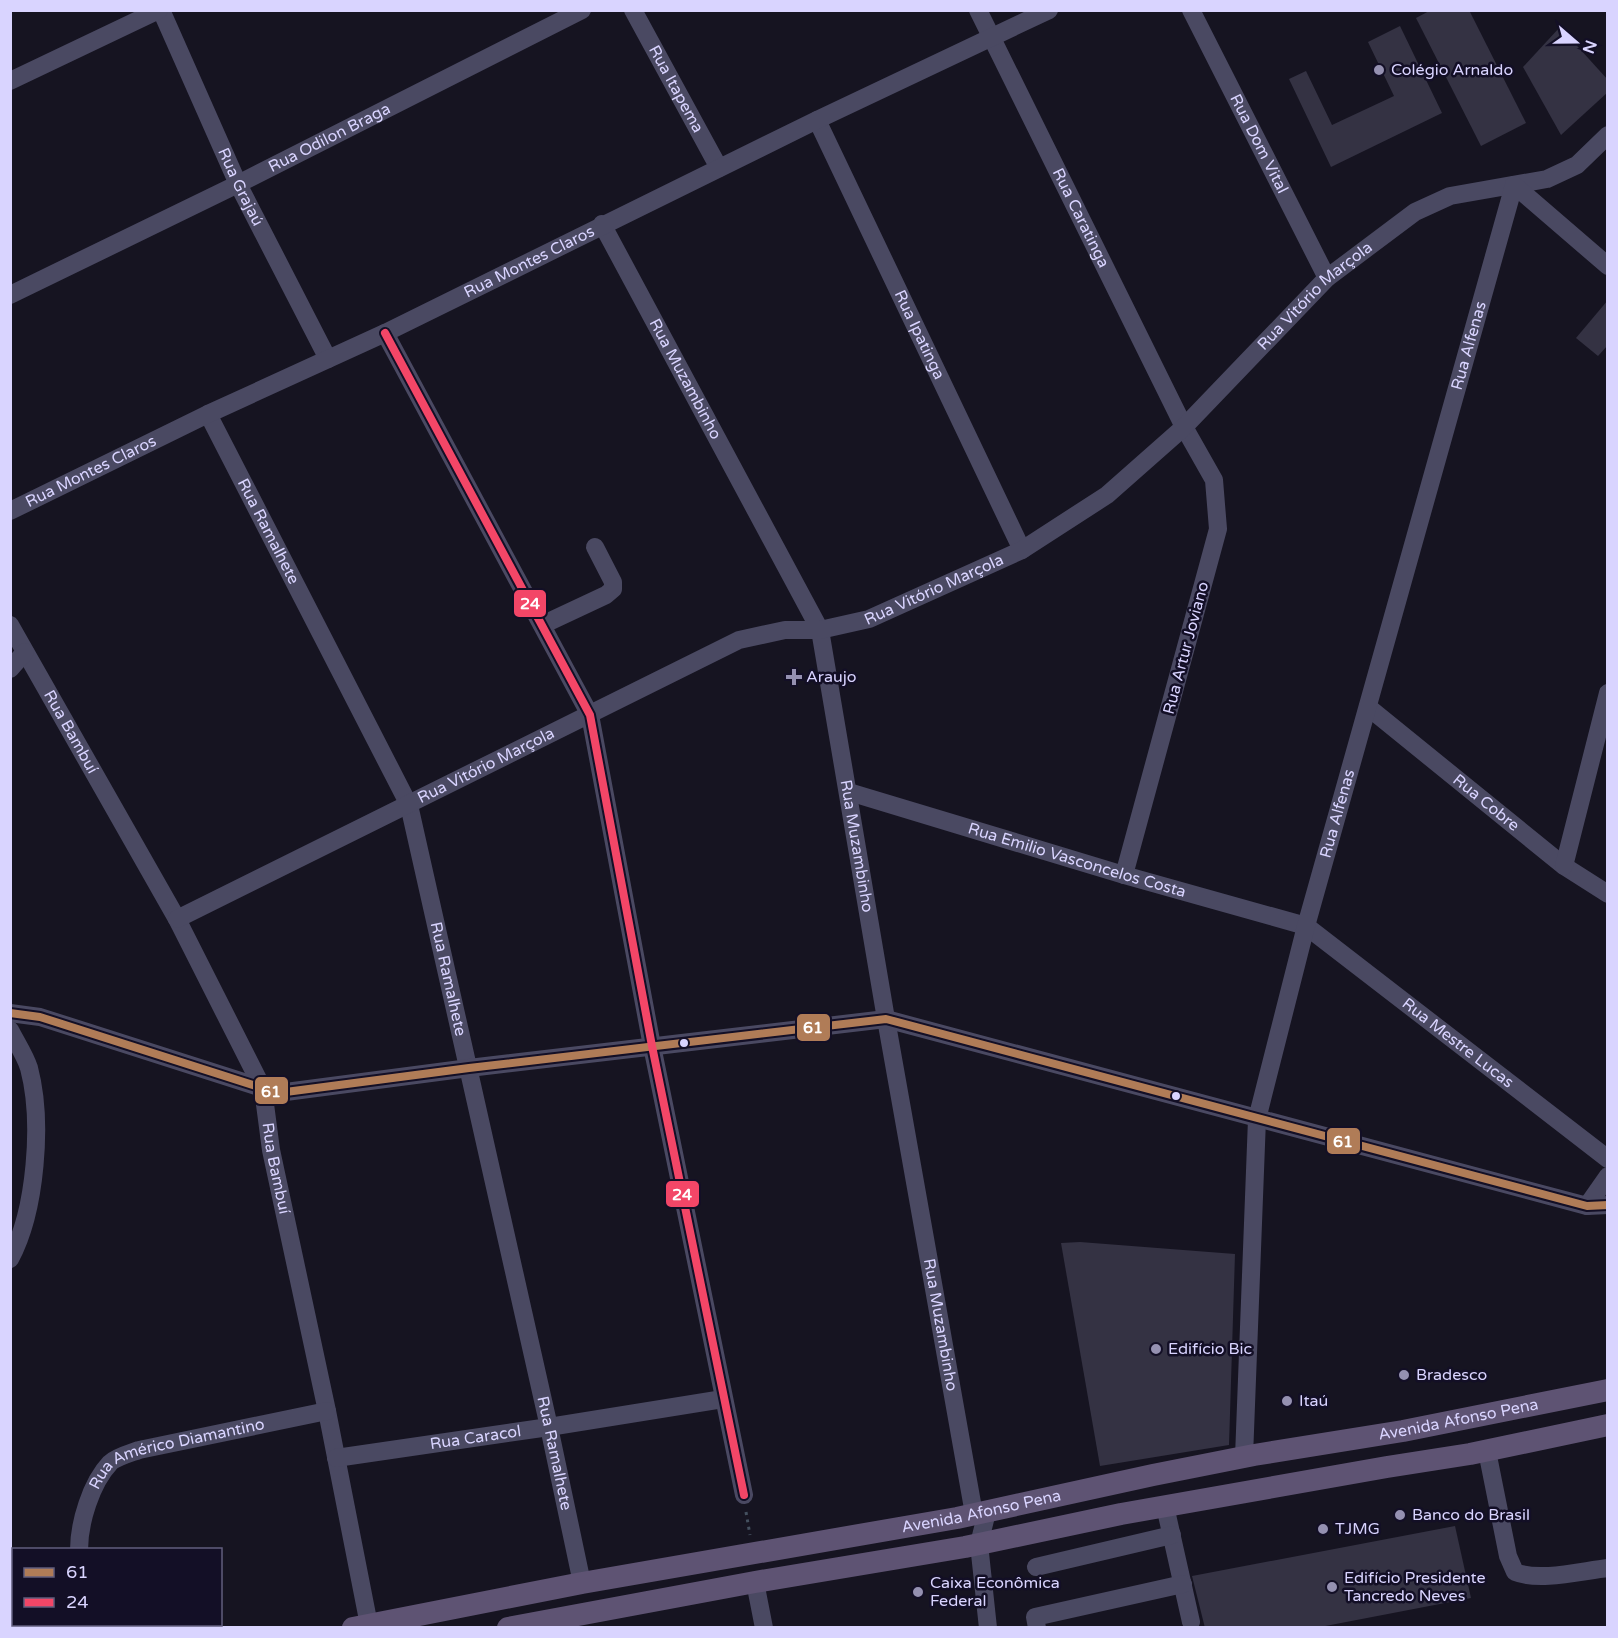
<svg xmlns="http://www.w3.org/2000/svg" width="1618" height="1638" font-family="'Varela Round',sans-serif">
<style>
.building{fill:#343243}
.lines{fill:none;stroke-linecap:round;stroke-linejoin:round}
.path{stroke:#44505f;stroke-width:3;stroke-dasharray:3 4.5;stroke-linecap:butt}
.minor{stroke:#4a4962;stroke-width:18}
.major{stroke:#5e5373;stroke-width:22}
.bus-1-casing{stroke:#130f26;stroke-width:12}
.bus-2-casing{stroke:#130f26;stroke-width:12}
.bus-1{stroke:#b07c57;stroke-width:8}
.bus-2{stroke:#f34667;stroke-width:8}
.poi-dot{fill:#9591b1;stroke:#130f26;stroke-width:2}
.bus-dot{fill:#d9d4ff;stroke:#130f26;stroke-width:2}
.labels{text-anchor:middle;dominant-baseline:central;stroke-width:5;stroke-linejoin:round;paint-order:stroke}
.poi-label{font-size:16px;fill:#d9d4ff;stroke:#130f26;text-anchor:start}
.street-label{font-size:16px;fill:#d9d4ff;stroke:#130f26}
.line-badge{stroke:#130f26;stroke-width:2}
.badge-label{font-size:16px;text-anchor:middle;font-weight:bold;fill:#fff}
</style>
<rect width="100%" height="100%" fill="#161421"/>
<g class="building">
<path d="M1431 10H1469L1526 123 1481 146 1416 18Z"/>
<path d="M1400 26 1442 113 1331 167 1289 79 1306 71 1332 125 1394 96 1368 42Z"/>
<path d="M1560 27 1608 80V92L1561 135 1523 67Z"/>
<path d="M1608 300V345L1598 356 1576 338Z"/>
<path d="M1080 1242 1235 1254 1229 1445 1100 1466 1061 1243Z"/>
<path d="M1455 1526 1471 1598 1315 1628H1205L1192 1576Z"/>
</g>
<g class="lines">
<path class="path" d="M746 1512 750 1535"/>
<g class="minor">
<path id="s1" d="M161 10 238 184 328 359"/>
<path id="s2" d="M633 10 719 168"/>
<path id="s3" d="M978 10 1184 427 1214 480 1218 529 1124 875"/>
<path id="s4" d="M1191 10 1327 278"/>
<path d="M10 81 159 10"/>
<path id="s5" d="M817 120 1022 550"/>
<path id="s6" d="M602 224 820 630 886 1019 974 1514"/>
<path id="s7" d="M10 295 238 184 582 10"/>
<path d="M385 333 590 715 652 1046 744 1495"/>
<path id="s8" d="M208 414 409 805 549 1427 582 1583"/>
<path id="s9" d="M10 511 208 414 385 333 817 120 1049 10"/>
<path id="s10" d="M10 625 177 919 263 1089 271 1150 327 1411 369 1625"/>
<path d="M542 625 606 595 613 589V582L595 547"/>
<path d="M10 669 25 652"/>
<path id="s11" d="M1368 707 1564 866 1608 894"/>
<path id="s12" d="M849 792 1124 875 1306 926 1608 1159"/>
<path d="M1564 866 1608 693"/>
<path id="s13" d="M177 919 739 640 785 630H820L869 619 1022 550 1107 495 1184 427 1327 278 1415 212 1450 196 1547 179 1577 165 1608 135"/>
<path d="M10 1013 40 1017 278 1093 469 1068 886 1019 1587 1206 1608 1205"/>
<path d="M10 1030C16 1042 25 1055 29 1068 43 1121 36 1211 10 1259"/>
<path d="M1587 1206 1608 1176"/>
<path d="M1487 1451 1508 1556 1515 1572C1540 1582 1581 1571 1608 1568"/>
<path id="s14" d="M1244 1457 1257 1119 1306 926 1514 185 1608 266"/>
<path id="s15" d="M336 1458 549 1427 723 1399"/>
<path d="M1165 1506 1191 1622"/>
<path d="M987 1512 979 1544 988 1628"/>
<path id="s16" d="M79 1550C79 1523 91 1483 110 1463 116 1457 131 1453 139 1450L327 1411"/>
<path d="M1036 1567 1172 1535"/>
<path d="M755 1582 764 1628"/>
<path d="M90 1624 91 1628"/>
<path d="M1037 1628 1035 1617 1183 1584"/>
</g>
<g class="major">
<path id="s17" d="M353 1628 582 1583 957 1518 1153 1475 1254 1455 1403 1431 1608 1390"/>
<path d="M508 1628 755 1582 965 1547 1121 1514 1387 1467 1470 1454 1608 1425"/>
</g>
<g class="bus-1-casing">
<path id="bus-1" d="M10 1013 40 1017 278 1093 469 1068 886 1019 1587 1206 1608 1205"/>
</g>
<g class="bus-2-casing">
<path id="bus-2" d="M385 333 590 715 652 1046 744 1495"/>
</g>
<use href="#bus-1" class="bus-1"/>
<use href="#bus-2" class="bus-2"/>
</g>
<g class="poi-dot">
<circle cx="1379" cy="70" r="6"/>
<path d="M791 668h6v6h6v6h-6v6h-6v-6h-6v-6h6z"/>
<circle cx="1156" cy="1349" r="6"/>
<circle cx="1404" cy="1375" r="6"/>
<circle cx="1287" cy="1401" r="6"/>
<circle cx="1400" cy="1515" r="6"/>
<circle cx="1323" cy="1529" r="6"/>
<circle cx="1332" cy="1587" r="6"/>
<circle cx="918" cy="1592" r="6"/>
</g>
<g class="bus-dot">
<circle cx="684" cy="1043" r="5"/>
<circle cx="1176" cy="1096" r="5"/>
</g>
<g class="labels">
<g class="poi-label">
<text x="1391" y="70">Colégio Arnaldo</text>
<text x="806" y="677">Araujo</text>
<text x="1168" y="1349">Edifício Bic</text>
<text x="1416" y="1375">Bradesco</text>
<text x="1299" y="1401">Itaú</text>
<text x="1412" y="1515">Banco do Brasil</text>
<text x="1335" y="1529">TJMG</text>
<text x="1344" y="1578">Edifício Presidente<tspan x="1344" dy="18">Tancredo Neves</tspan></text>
<text x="930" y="1583">Caixa Econômica<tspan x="930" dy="18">Federal</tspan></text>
</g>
<g class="street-label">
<text stroke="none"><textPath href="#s2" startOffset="90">Rua Itapema</textPath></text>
<text stroke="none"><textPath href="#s7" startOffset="356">Rua Odilon Braga</textPath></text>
<text stroke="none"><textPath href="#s4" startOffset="150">Rua Dom Vital</textPath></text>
<text stroke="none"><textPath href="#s1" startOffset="194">Rua Grajaú</textPath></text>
<text stroke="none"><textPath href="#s3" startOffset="232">Rua Caratinga</textPath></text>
<text stroke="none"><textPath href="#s9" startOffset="576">Rua Montes Claros</textPath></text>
<text stroke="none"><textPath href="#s13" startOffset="1317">Rua Vitório Marçola</textPath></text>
<text stroke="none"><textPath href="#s5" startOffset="238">Rua Ipatinga</textPath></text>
<text stroke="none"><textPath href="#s14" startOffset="1140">Rua Alfenas</textPath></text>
<text stroke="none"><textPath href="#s6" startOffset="176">Rua Muzambinho</textPath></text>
<text stroke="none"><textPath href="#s9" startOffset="90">Rua Montes Claros</textPath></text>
<text stroke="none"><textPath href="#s8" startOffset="132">Rua Ramalhete</textPath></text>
<text stroke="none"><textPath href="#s13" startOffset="831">Rua Vitório Marçola</textPath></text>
<text transform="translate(1186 648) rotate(-75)">Rua Artur Joviano</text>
<text stroke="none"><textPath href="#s10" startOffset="123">Rua Bambuí</textPath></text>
<text stroke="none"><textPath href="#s13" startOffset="345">Rua Vitório Marçola</textPath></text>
<text stroke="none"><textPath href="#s11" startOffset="152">Rua Cobre</textPath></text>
<text stroke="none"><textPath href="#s14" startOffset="654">Rua Alfenas</textPath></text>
<text stroke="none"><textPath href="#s6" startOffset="680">Rua Muzambinho</textPath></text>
<text stroke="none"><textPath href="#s12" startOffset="238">Rua Emilio Vasconcelos Costa</textPath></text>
<text stroke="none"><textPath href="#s8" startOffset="618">Rua Ramalhete</textPath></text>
<text stroke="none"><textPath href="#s12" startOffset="668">Rua Mestre Lucas</textPath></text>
<text stroke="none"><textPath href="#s10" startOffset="609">Rua Bambuí</textPath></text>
<text stroke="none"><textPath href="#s6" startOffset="1166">Rua Muzambinho</textPath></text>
<text stroke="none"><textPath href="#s17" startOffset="1125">Avenida Afonso Pena</textPath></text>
<text stroke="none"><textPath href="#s15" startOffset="141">Rua Caracol</textPath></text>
<text stroke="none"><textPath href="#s8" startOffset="1104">Rua Ramalhete</textPath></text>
<text stroke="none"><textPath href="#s16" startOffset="159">Rua Américo Diamantino</textPath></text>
<text stroke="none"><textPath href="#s17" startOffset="639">Avenida Afonso Pena</textPath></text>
</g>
</g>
<g class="line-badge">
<rect x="513" y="589" width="34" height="29" rx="6" fill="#f34667"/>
<rect x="796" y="1013" width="35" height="29" rx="6" fill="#b07c57"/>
<rect x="254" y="1076" width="35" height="29" rx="6" fill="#b07c57"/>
<rect x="1326" y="1127" width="35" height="28" rx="6" fill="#b07c57"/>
<rect x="665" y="1180" width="35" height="28" rx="6" fill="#f34667"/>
</g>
<g class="badge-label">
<text x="530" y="609">24</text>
<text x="813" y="1033">61</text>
<text x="271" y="1097">61</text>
<text x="1343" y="1147">61</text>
<text x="682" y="1200">24</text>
</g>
<rect width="1618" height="1638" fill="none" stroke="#d9d4ff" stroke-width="24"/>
<rect x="12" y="1548" width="210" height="78" fill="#130f26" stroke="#625e7d" stroke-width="1.5"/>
<rect x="24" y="1568" width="30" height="9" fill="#b07c57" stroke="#625e7d" stroke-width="1.5"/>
<text x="66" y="1578" font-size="18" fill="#d9d4ff">61</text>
<rect x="24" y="1598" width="30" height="9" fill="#f34667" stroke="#625e7d" stroke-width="1.5"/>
<text x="66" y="1608" font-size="18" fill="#d9d4ff">24</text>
<g transform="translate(1576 42) rotate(110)" stroke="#130f26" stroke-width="4.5" paint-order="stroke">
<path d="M0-4.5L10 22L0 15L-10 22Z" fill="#d9d4ff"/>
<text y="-9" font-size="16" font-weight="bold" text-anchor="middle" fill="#d9d4ff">N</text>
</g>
</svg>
